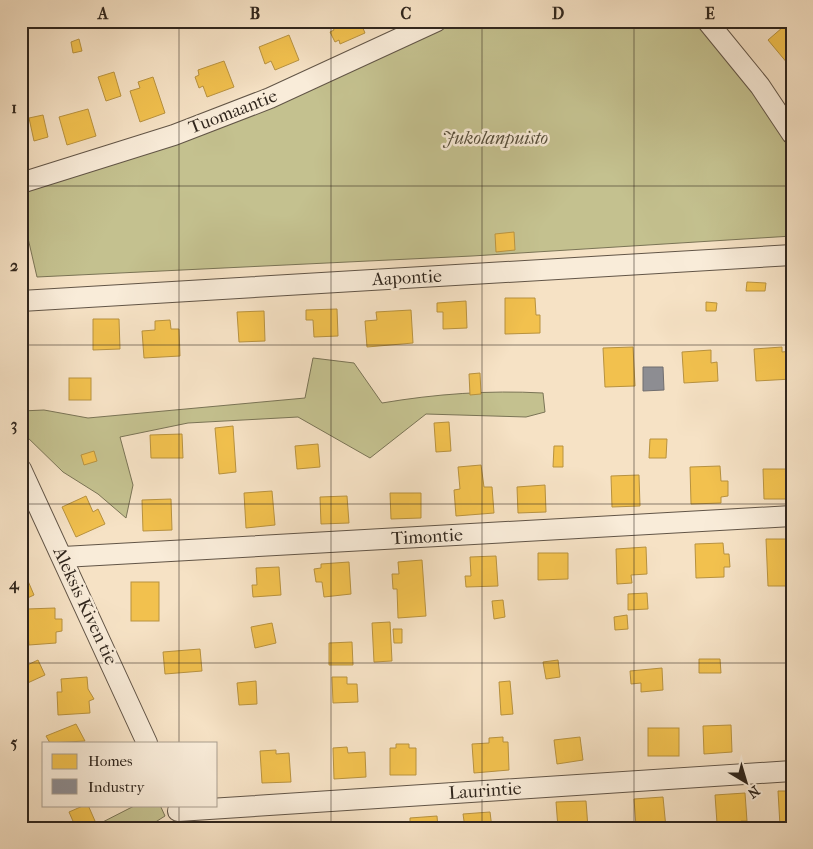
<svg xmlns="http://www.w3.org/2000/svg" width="813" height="849" font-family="'IM FELL French Canon',serif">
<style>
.green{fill:#c4c18f;stroke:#7a7456}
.homes{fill:#f2c14e;stroke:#b8923f}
.industry{fill:#8d8d92;stroke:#716e6f}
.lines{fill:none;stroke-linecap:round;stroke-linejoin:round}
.minor-casing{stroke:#625547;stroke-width:22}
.minor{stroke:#f9ecd9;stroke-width:20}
.grid{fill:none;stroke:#30261d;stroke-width:1;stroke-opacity:0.55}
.labels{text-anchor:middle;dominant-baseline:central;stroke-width:5;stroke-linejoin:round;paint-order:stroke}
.street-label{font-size:18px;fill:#30261d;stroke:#f9ecd9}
.park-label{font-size:18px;font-style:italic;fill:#554d3a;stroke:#f9ecd9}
.neatline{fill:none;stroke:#30261d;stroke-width:2}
.grid-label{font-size:16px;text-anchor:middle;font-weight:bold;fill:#30261d}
</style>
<rect width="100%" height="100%" fill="#f6e2c5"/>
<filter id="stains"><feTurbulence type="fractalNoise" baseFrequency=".004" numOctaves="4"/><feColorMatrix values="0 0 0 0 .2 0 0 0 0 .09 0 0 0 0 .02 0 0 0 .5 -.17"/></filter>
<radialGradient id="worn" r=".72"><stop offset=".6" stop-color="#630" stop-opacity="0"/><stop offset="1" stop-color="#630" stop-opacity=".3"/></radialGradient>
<g class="green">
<path d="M458 21H695L751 88 792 152V236L472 256 37 277 21 208V189L274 105Z"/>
<path d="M313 358 354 363 382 403C435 394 489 390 543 393L545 412 526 417 426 414 370 458 298 417 188 423 120 437 133 485 126 518 98 494 63 472 24 434 21 411 44 410 88 418 305 398Z"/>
<path d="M136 805H160L165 816 146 828H91Z"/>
</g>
<g class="homes">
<path d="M77 21H88L89 26 78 28Z"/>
<path d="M330 21H360L365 33 340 44 339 40 335 42 330 32 334 30Z"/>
<path d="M790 21 792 60 788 64 768 40Z"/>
<path d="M289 35 299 60 275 70 271 61 265 64 259 47Z"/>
<path d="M79 39 82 51 73 53 71 42Z"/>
<path d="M224 61 234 87 207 97 203 86 199 88 195 77 199 75 198 70Z"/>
<path d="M114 72 121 96 106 101 98 77Z"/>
<path d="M153 77 165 113 140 122 130 91 140 88 138 82Z"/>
<path d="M88 109 96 136 67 145 59 117Z"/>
<path d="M43 115 48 137 34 141 29 118Z"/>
<path d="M514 232 515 250 496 252 495 234Z"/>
<path d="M747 282 766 283 765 291H746Z"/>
<path d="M505 298H535L536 315H540V333L505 334Z"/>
<path d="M466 301 467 328 443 329V312H437V303Z"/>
<path d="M706 302 717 303 716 311H706Z"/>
<path d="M337 309 338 336 314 337 313 320H306V310Z"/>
<path d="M411 310 413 343 367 347 365 321 377 320 376 312Z"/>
<path d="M264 311 265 341 239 342 237 312Z"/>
<path d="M93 319H119L120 349 93 350Z"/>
<path d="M170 320 171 329H179L180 356 144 358 142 331 155 330V321Z"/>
<path d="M21 337 28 351 21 354Z"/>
<path d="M633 347 635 386 605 387 603 348Z"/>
<path d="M782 347V352L792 351V379L756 381 754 349Z"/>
<path d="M711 350V363L717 362 718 381 684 383 682 352Z"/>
<path d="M480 373 481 394 470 395 469 374Z"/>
<rect x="69" y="378" width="22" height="22"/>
<path d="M449 422 451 451 436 452 434 423Z"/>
<path d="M233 426 236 472 219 474 215 428Z"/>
<path d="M182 434 183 458H151L150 435Z"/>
<path d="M650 439H667L666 458H649Z"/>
<path d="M318 444 320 467 297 469 295 446Z"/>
<path d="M554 446H563V467H553Z"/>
<path d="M94 451 97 461 84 465 81 455Z"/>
<path d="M481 465 484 487H492L494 513 456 516 454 490 460 489 458 467Z"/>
<path d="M720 466 721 481H728V496L721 497V503L691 504 690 467Z"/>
<path d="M763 469H789L792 499H764Z"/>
<path d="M639 475 640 506 612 507 611 476Z"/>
<path d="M545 485 546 512 518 513 517 487Z"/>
<path d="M272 491 275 525 246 528 244 493Z"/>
<path d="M390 493H421V518L391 519Z"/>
<path d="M86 496 93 512 98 509 105 524 76 537 62 507Z"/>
<path d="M347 496 349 523 321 524 320 497Z"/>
<path d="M171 499 172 530 143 531 142 500Z"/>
<path d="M21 538 23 547H26L27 569 21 570Z"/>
<path d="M766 539H792V569H786V586H768Z"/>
<path d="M723 543 724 554H729L730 567H724V577L696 578 695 544Z"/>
<path d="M646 547 647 574 631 575 632 583 617 584 616 549Z"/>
<path d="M538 553H568V579L538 580Z"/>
<path d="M496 556 498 586 466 587 465 576H471L470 557Z"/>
<path d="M422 560 426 616 398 618 397 589H393L392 574H399L398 562Z"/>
<path d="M349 562 351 594 324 597 322 582H316L314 569 321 568V564Z"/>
<path d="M279 567 281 595 253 597 252 585H257L256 568Z"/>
<path d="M28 581 34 595 21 601V584Z"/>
<rect x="131" y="582" width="28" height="39"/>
<path d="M647 593 648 609 628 610V594Z"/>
<path d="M503 600 505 617 494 619 492 601Z"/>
<path d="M55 608V619H62V631L56 632V643L29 645 28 635H22L21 620H28L27 609Z"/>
<path d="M627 615 628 629 615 630 614 617Z"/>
<path d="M390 622 392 661 374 662 372 623Z"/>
<path d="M272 623 276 643 255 648 251 627Z"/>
<path d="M393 629H402V643H394Z"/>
<path d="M352 642 353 665H329V643Z"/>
<path d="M200 649 202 671 165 674 163 652Z"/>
<path d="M699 659H720L721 673H699Z"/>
<path d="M38 660 45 675 21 686V668Z"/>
<path d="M558 660 560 677 546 679 543 662Z"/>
<path d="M662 668 663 690 641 692V683L631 684 630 671Z"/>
<path d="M87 677 88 689 94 699 89 701 90 713 58 715 57 692H62L61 679Z"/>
<path d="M332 677H347V684H357L358 702 333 703Z"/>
<path d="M256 681 257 704 239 705 237 683Z"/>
<path d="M510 681 513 714 501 715 499 682Z"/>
<path d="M76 724 85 741 50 743 46 736Z"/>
<path d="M731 725 732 752 704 754 703 726Z"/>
<rect x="648" y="728" width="31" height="28"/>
<path d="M503 737V742H508L509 770 474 773 472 744 489 743V738Z"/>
<path d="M580 737 583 760 557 764 554 740Z"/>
<path d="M396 744H409V748H416V775H390V748H396Z"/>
<path d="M347 747 348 753 365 752 366 777 334 779 333 748Z"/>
<path d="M276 750V754L289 753 291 782 262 783 260 751Z"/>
<path d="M778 791H792V825L780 826Z"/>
<path d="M745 793 747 821H741V826L725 827 724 822 717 823 715 795Z"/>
<path d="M663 797 666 828H649L648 825 636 826 634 799Z"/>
<path d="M586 801 588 828H558L556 802Z"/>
<path d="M85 805H88L95 821 76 828 69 812Z"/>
<path d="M490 812 492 828H465L463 814Z"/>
<path d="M437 816 438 828H410V818Z"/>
</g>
<path class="industry" d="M643 367H663L664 390 643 391Z"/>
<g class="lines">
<g class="minor-casing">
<g id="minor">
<path d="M707 21 760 86 792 134"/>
<path d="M21 183 174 135 270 98 437 21"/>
<path d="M21 301 792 255"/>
<path d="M21 469 147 743"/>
<path d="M63 557 792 516"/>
<path d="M178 811 792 771"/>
</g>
</g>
<use href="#minor" class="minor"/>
</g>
<path class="grid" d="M179 21V743M331 21V828M482 21V828M634 21V828M21 186H792M21 345H792M21 504H792M21 663H792M179 805V828"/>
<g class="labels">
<g class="street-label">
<text transform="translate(233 112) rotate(-21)">Tuomaantie</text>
<text transform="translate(407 278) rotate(-3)">Aapontie</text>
<text transform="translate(427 537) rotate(-3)">Timontie</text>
<text transform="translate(85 606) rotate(65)">Aleksis Kiven tie</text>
<text transform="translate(485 791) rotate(-4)">Laurintie</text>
</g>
<g class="park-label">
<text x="495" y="138">Jukolanpuisto</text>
</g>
</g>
<rect width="813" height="849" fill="none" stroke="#f6e2c5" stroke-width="55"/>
<rect x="42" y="742" width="175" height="65" fill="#f9ecd9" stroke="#a99d8e"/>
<rect x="52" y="754" width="25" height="15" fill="#f2c14e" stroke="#a99d8e"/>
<text x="88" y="766" font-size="15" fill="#30261d">Homes</text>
<rect x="52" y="779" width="25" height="15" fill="#8d8d92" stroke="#a99d8e"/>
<text x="88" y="792" font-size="15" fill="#30261d">Industry</text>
<g transform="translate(746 782) rotate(142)" stroke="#f9ecd9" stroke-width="4" paint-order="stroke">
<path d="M0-4L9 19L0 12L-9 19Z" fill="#30261d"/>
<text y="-8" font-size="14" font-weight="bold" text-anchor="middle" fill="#30261d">N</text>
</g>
<rect x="28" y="28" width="758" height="794" class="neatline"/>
<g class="grid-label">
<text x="103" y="19">A</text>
<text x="255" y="19">B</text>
<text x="406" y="19">C</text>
<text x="558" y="19">D</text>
<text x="710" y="19">E</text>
<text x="14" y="113">1</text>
<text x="14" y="271">2</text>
<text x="14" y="430">3</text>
<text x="14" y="589">4</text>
<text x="14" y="748">5</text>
</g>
<rect width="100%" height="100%" filter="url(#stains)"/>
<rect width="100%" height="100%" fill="url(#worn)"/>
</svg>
